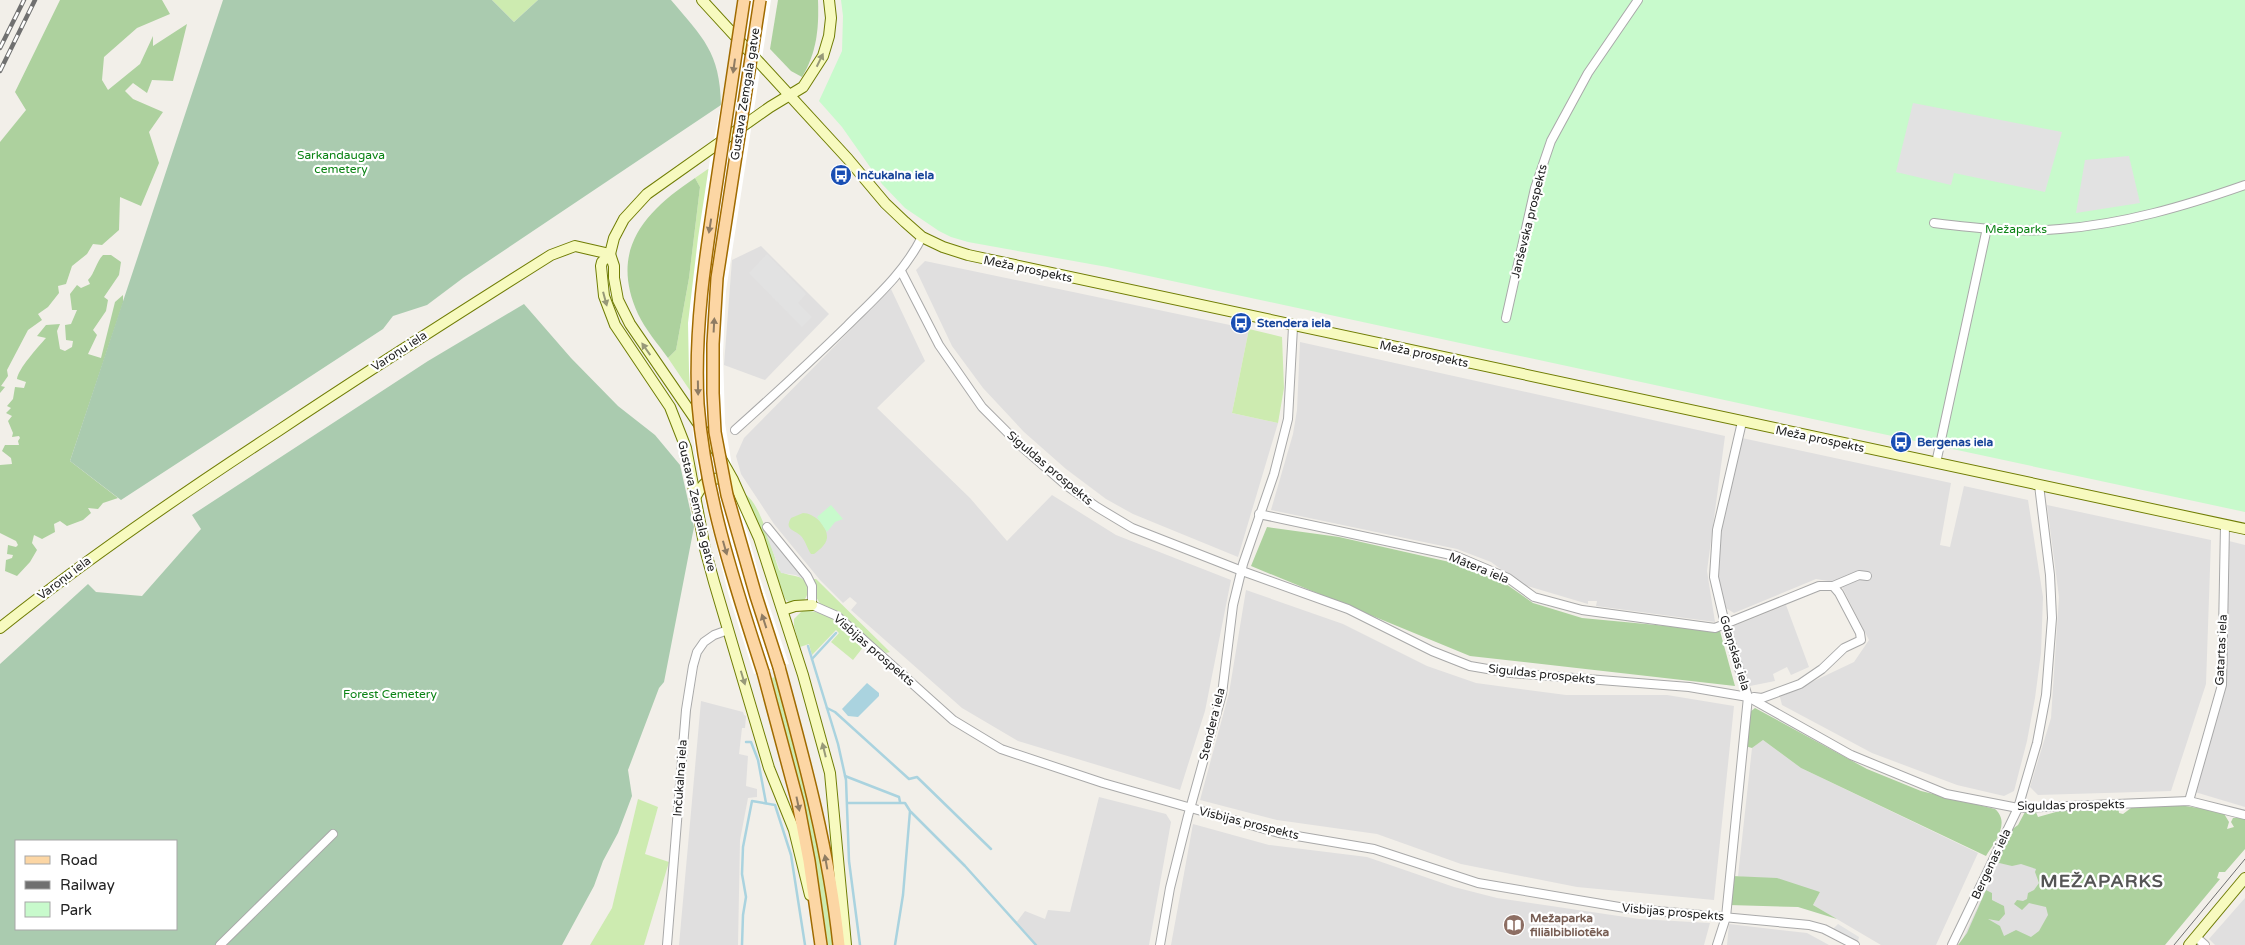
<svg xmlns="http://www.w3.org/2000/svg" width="2245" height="945" font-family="'Varela Round',sans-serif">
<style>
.residential{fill:#e0dfdf}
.grass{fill:#cdebb0}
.forest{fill:#add19e}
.cemetery{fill:#aacbaf;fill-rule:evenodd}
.park{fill:#c8facc}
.parking{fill:#e2e2e2}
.water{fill:#aad3df}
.pier{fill:#fff}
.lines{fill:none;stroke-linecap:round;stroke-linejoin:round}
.stream{stroke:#aad3df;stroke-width:2.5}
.street-casing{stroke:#a9a9a9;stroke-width:10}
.secondary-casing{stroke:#707d05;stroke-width:12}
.primary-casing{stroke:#a06b00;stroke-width:14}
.street{stroke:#fff;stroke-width:8}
.secondary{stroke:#f7fabf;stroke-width:10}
.primary{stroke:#fcd6a4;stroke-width:11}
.tram{stroke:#707070;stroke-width:1}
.rail-casing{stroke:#707070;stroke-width:4.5}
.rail{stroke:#fff;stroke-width:2.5;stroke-dasharray:8;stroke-linecap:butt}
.primary-bridge-casing{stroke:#a06b00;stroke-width:14;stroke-linecap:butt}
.primary-bridge{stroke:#fcd6a4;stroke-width:11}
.oneway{fill:#979978}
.oneway2{fill:#8f7c63}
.labels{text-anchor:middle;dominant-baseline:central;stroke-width:4.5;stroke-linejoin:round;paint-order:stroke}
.street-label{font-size:12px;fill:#222;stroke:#fff}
.park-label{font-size:12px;fill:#0c8416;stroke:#fff}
.transit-label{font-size:12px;font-weight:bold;fill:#164399;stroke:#fff;text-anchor:start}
.education-label{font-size:12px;font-weight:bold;fill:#785e54;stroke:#fff;text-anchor:start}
.district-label{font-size:18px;font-weight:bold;letter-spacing:1px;fill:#555;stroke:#fff}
</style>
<rect width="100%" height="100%" fill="#f2efe9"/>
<g class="residential">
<path d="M761 246 829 314 765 380 724 365 732 260Z"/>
<path d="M925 261 1249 329 1232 413 1278 423 1238 557 1133 514 1106 499 1066 469 1024 432 983 388 952 346 916 270Z"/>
<path d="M891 289 925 361 877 408 970 498 1007 541 1052 495 1116 535 1231 580 1205 711 1180 790 1018 741 962 708 851 610 857 603 850 597 843 603 820 580 774 524 741 474 736 456 744 438Z"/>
<path d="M1300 342 1725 436 1707 571 1715 622 1596 606 1597 601H1588V604L1521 584 1491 562 1457 549 1271 510 1293 434 1297 410Z"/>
<path d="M1742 438 1951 483 1940 545 1950 547 1964 486 2028 500 2043 597 2041 653 2035 698 2027 741 2014 791 2004 796 1957 785 1872 753 1782 705 1780 697 1854 662 1869 640 1840 583 1816 579 1734 613 1724 607 1717 573 1723 519Z"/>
<path d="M2047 505 2211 540 2206 684 2171 791 2038 795 2030 787 2051 718 2059 597Z"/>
<path d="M2229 541 2245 545V807L2195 792 2226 679Z"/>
<path d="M1246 590 1343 624 1427 666 1476 683 1566 695H1667L1734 706 1714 900 1577 887 1461 864 1377 834 1277 820 1200 800 1229 693Z"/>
<path d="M1786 605 1809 667 1791 675 1787 667 1773 674 1775 681 1750 686 1729 628Z"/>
<path d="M701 701 743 712 744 715 746 716 745 728H742L739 754 748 756 746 786 757 789V797L748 798 740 840 738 945H679Z"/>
<path d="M1763 740 1801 768 1978 853 1936 945H1881L1813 905 1820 892 1738 876 1752 748Z"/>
<path d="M1099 797 1166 814 1171 822 1149 945H1036L1016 923 1025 911 1045 919 1048 910 1070 912Z"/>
<path d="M1193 824 1269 845 1367 857 1454 887 1497 898 1639 919 1710 923 1704 945H1171Z"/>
<path d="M2001 856 2082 869 2095 945H1960Z"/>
<path d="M2245 898V945H2215L2209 939Z"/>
<path d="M1729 924 1807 933 1829 945H1727Z"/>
</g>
<g class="grass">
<path d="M492 0H538L514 22Z"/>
<path d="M708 169H711L691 392 668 358 676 350 689 278 700 187 695 178Z"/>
<path d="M1249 329 1282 337 1284 388 1278 423 1232 413Z"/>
<path d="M745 494C761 504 772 550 779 570 787 577 798 574 806 581 813 599 798 611 785 599L762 533Z"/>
<path d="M803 513C814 513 828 526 827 538 826 545 819 550 814 554H811C807 548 805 540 801 536 794 529 784 530 791 518Z"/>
<path d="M813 579H816L890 652 886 653 837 611 821 605 816 597Z"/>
<path d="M802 611C828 609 846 630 864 646L853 660 831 642 839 633 836 630 812 655 809 644 800 647 794 626V619Z"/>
<path d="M775 677C802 764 824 854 834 945H828L813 847 772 678Z"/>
<path d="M638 799 658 807 645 854 669 862 644 945H590L612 908Z"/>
</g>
<g class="forest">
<path d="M60 0H162L170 14 137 28 104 57 102 80 108 90 140 64 153 36V46L187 24 173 81 152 80 147 93 133 83 125 91 133 99 163 112 149 132 159 163 141 206 120 197 119 230 102 245 93 244 87 254 72 266 66 284 58 286 59 293 48 307 38 314 42 320 28 330 7 370 8 376 1 386 5 387 0 393V142L26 110 15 92Z"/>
<path d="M778 0H818C819 28 817 52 802 77L791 71 770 49Z"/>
<path d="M695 178 700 187 689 278 676 350 668 358C658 344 645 329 638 314 609 250 644 212 695 178Z"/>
<path d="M103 255H111L121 262 119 275 104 297 108 300 106 311 93 330 97 335 88 354 101 358 115 302 123 295V303L70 461 118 498 103 503 98 509 88 508 91 513 83 520 67 526 60 521 54 524 55 532 42 539 34 535 32 543 37 550 30 562 17 576 5 571 6 560 12 558 13 555 7 554 8 545 16 547 18 545 16 541 0 533V465L12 464 11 458 2 451 5 445H19L18 441 20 438 19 436 12 437 13 433 8 421 12 416 6 413 11 408 7 406 13 399 15 387 24 388 26 382 17 379C18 369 38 347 46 338L37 336 46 325 60 324 57 331 60 349 65 351 72 347 73 341 66 340 65 325 71 324 77 310H72L70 294 77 285 81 288 90 284 88 280C95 273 96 262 103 255Z"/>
<path d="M1267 527 1339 537 1454 563 1503 582 1533 603 1582 618 1720 631 1735 686 1470 656 1251 566Z"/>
<path d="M1755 708 1867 769 1921 791 1995 809C2011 823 1994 843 1986 856L1801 768 1763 740 1752 748 1745 746 1750 712Z"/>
<path d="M2173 804 2223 812 2229 822 2227 829 2234 827 2231 822 2233 818H2245V849L2225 872H2219L2217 878 2220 879 2165 945H1958L1967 933 1986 890 1992 893V900L2004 906 2005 914 1999 921 1988 919 2000 926 2004 936 2016 930 2031 937 2039 931 2048 915 2046 907 2029 903 2022 910 2014 904 2017 900 2023 901 2027 899 2028 893 2034 890 2039 883 2035 872 2036 869 2021 864 2012 866 1995 862 2011 830 2018 825 2025 812 2035 810 2038 817 2063 810 2093 811 2118 806 2119 813 2123 814 2131 808Z"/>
<path d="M1732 876 1777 878 1820 892 1813 905 1837 919 1798 907 1729 905Z"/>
</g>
<g class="cemetery">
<path d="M223 0H492L514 22 538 0H671C703 38 720 52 721 105L463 278 427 305 393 316 383 329 121 500 70 461Z"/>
<path d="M524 304 571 358 618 406 655 435 680 465 694 527 664 682 659 688 628 770 632 796 618 833 603 861 594 886 562 945H0V664L88 584 96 592 142 596 201 529 192 515 428 361ZM16 841H176V929H16Z"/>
</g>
<g class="park">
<path d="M841 0H2245V512L1107 267 968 242 951 237 939 231 905 208 882 184 842 127 819 101 842 51 843 16Z"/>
<path d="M831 505 843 519 835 522 827 532 817 517Z"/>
</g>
<g class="parking">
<path d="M1913 103 2062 132 2045 192 1954 173 1951 185 1896 172Z"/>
<path d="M2129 156 2140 203 2076 213 2085 160Z"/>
<path d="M767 254 806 294 798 303 812 317 802 327 749 273Z"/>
<path d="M774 531 813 579 806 581 796 575 781 573 766 534Z"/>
<path d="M1838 924 1859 937 1857 945 1830 932Z"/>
</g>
<path class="water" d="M867 683 879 693V696L858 717 848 716 842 709Z"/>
<path class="pier" d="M737 0H771L726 291 723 353 725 423 736 491 760 578 789 664 754 674 728 593 700 480 693 436 689 371 688 323 698 238 710 159 725 84Z"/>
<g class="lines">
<g class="stream">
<path d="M808 646 838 744 846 780 849 861 860 945"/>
<path d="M812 659 836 633"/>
<path d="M827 708 835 712 909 779 917 777 991 849"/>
<path d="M746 742H751L758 760 766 803"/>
<path d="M845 776 899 797 900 802"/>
<path d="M848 803H905L910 811 903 895 895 945"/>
<path d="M911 812 965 866 1036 945"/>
<path d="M742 945 743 915 746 897 742 874 743 847 752 801 775 805 791 855 805 945"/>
</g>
<g class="street-casing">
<g id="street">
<path d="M1934 223C1975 228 2018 233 2060 229 2124 224 2185 206 2245 185"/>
<path d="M901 271 939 345 982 407 1022 447 1067 486 1097 507 1132 528 1242 571 1348 609 1432 651 1470 666 1511 673 1689 687 1748 697 1851 755 1946 794 2018 808 2189 801 2245 815"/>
<path d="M1506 318 1535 188 1551 141 1588 73 1638 0"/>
<path d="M735 430C773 396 810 362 847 326 875 298 904 273 922 237"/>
<path d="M1936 463 1987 228"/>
<path d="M1259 514 1456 556 1508 578 1534 597 1582 610 1715 628 1819 586H1833L1839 593 1860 633 1861 640 1844 648 1822 669 1800 684 1762 698 1754 697"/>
<path d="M767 527 807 576 812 586V605L837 616 953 720 1001 749 1103 783 1279 833 1374 849 1478 883 1625 908 1809 925 1824 929 1855 945"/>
<path d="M1833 586 1859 575 1867 576"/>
<path d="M2189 801 2222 685 2225 525"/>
<path d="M2196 937 2205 945"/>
<path d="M220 945 333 834"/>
<path d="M667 945 686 710 693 666 697 652 704 642 714 635 728 630"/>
<path d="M1160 945 1170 888 1188 816 1222 694 1233 605 1243 564 1274 474 1288 419 1293 327"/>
<path d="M1717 945 1726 917 1748 697 1725 624 1714 577 1717 530 1742 422"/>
<path d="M1952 945 2018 808 2037 743 2046 695 2052 618 2050 575 2039 485"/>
</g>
</g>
<g class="secondary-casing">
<g id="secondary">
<path d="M702 0 848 159 885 203 905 222 922 237 943 247 968 255 2245 529"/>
<path d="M610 254 614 266V278L618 300 630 324 715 448 733 480 759 538 803 675 830 773 846 945"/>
<path d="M696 496C706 478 711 476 732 480"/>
<path d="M783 610 795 606 812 605"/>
<path d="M0 628C89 557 183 493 278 431 368 371 459 313 551 255L575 246 610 254"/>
<path d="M810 895 794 830 769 768 714 582 705 549 686 448 670 407 615 325 604 296 601 266 602 262 610 254 614 238 624 219 647 194 770 107 803 87 823 56 829 36 831 18 829 0"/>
<path d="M2189 945 2245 878"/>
</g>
</g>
<g class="primary-casing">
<g id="primary">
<path d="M779 667C804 759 829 850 839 945"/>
<path d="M763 672 798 803 809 861 821 945"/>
</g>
</g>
<use href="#street" class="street"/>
<use href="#secondary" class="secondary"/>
<use href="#primary" class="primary"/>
<path class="tram" d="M2174 945 2245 859"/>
<g class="rail-casing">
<g id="rail">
<path d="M0 48 24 0"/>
<path d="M0 71 35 0"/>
</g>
</g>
<use href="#rail" class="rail"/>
<g class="primary-bridge-casing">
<g id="primary-bridge">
<path d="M744 0C735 62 725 124 716 187 705 259 694 331 698 404 705 496 735 585 763 672"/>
<path d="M760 0 717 278 713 344V393L715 432 727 495 756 596 779 667"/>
</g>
</g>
<use href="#primary-bridge" class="primary-bridge"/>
</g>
<defs><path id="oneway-solid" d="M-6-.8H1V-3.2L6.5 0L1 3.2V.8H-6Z" transform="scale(1.25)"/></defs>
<g class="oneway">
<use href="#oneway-solid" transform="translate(820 60) rotate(-64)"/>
<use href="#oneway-solid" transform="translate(605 299) rotate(75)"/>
<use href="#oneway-solid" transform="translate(646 349) rotate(-125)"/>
<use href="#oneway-solid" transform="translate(743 678) rotate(73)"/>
<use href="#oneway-solid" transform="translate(824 750) rotate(-104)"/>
</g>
<g class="oneway2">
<use href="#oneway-solid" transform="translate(734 66) rotate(98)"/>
<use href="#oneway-solid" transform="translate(710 226) rotate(99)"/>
<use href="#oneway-solid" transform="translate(714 325) rotate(-87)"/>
<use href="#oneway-solid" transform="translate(698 388) rotate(89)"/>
<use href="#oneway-solid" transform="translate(725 548) rotate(74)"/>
<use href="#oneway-solid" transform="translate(764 621) rotate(-108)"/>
<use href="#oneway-solid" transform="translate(798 804) rotate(78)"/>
<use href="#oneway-solid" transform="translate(826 862) rotate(-100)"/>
</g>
<defs>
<g id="bus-disc" transform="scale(1.125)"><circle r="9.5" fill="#1a4fb4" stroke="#fff"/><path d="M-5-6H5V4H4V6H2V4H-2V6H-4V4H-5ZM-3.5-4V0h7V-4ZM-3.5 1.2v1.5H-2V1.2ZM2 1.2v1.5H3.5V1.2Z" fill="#fff"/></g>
<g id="library-disc" transform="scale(1.125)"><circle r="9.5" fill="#8d6e63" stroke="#fff"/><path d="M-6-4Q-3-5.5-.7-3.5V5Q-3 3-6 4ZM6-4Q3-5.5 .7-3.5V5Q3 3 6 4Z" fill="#fff"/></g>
</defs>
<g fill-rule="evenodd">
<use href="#bus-disc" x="841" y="175"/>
<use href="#bus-disc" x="1241" y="323"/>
<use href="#bus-disc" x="1901" y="442"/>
<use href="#library-disc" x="1514" y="925"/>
</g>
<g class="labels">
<g class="street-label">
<text transform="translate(745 94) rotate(-81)">Gustava Zemgala gatve</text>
<text transform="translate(1529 221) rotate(-76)">Janševska prospekts</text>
<text transform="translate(1028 269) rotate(12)">Meža prospekts</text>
<text transform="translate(399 351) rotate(-33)">Varoņu iela</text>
<text transform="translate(1424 354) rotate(12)">Meža prospekts</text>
<text transform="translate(1820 439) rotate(12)">Meža prospekts</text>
<text transform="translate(1050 468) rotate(40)">Siguldas prospekts</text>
<text transform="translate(697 506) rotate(77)">Gustava Zemgala gatve</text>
<text transform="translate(1479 568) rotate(22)">Mātera iela</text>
<text transform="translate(64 578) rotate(-37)">Varoņu iela</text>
<text transform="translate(874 650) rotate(41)">Visbijas prospekts</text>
<text transform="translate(2221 650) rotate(-87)">Gatartas iela</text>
<text transform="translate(1735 653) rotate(73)">Gdaņskas iela</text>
<text transform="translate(1542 674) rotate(6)">Siguldas prospekts</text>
<text transform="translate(1212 724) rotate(-76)">Stendera iela</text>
<text transform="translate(680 778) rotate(-86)">Inčukalna iela</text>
<text transform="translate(2071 805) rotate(-1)">Siguldas prospekts</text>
<text transform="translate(1249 823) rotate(14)">Visbijas prospekts</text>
<text transform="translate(1991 864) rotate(-65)">Bergenas iela</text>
<text transform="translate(1673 912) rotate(5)">Visbijas prospekts</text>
</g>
<g class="park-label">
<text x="341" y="155">Sarkandaugava<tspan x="341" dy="14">cemetery</tspan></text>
<text x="2016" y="229">Mežaparks</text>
<text x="390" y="694">Forest Cemetery</text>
</g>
<g class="transit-label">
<text x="857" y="175">Inčukalna iela</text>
<text x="1257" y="323">Stendera iela</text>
<text x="1917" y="442">Bergenas iela</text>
</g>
<g class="education-label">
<text x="1530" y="918">Mežaparka<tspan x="1530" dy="14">filiālbibliotēka</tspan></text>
</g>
<g class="district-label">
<text x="2102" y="881">MEŽAPARKS</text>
</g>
</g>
<rect x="15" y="840" width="162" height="90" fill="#ffffff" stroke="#a7a7a7"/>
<rect x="25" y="856" width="25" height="8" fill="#fcd6a4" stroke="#a7a7a7"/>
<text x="60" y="865" font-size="15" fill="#222222">Road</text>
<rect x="25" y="881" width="25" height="8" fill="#707070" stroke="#a7a7a7"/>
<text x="60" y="890" font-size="15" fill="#222222">Railway</text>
<rect x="25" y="902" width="25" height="15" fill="#c8facc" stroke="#a7a7a7"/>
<text x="60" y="915" font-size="15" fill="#222222">Park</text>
</svg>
